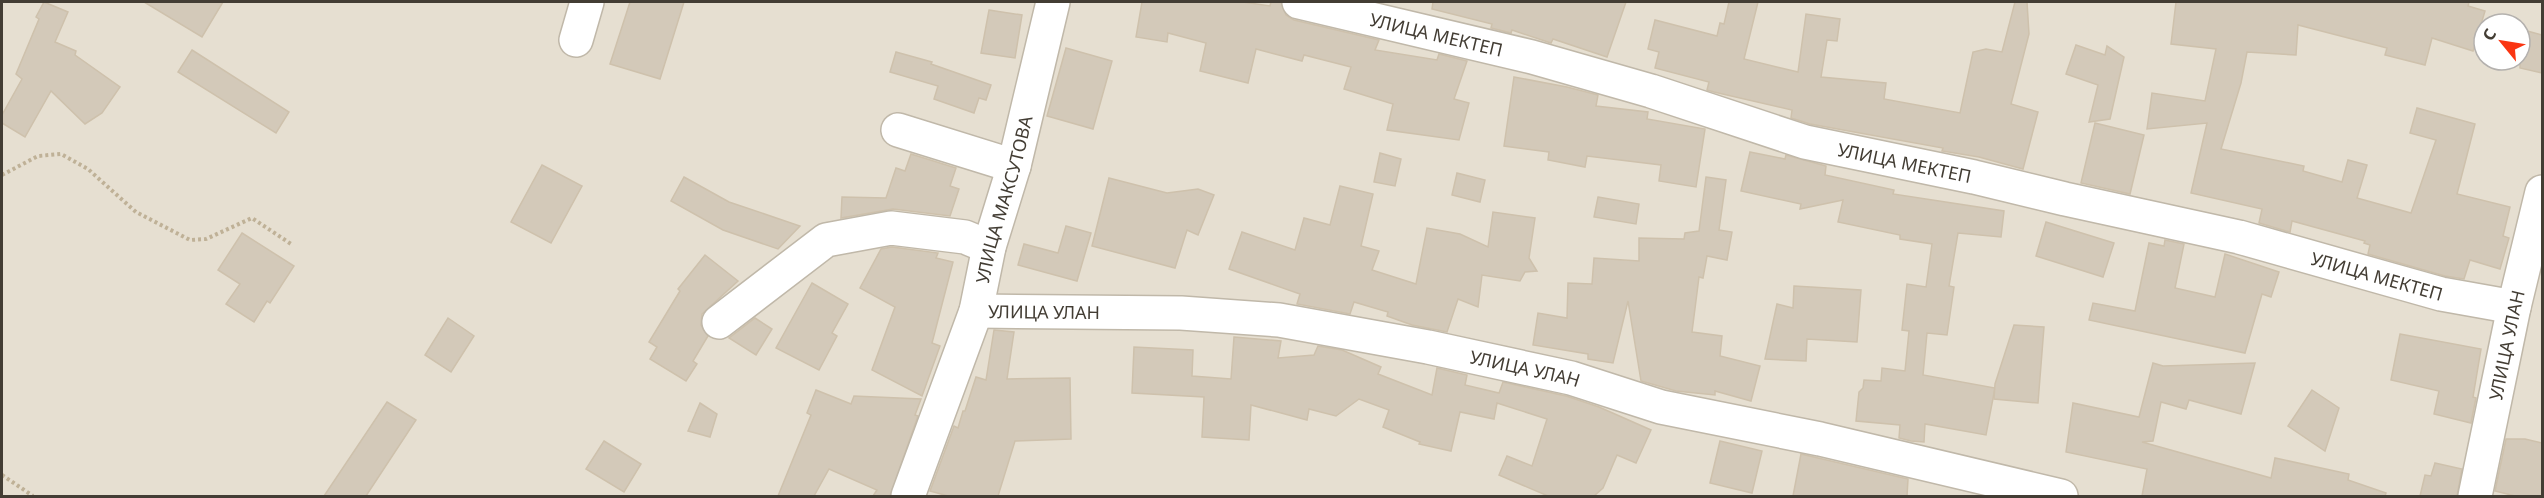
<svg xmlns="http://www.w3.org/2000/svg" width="2544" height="498" font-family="'Noto Sans',sans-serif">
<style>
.residential{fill:#e6dfd1;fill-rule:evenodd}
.building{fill:#d3c9b9;stroke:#cec1ac;stroke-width:1.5}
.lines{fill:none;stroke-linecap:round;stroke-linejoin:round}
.minor-casing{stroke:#c0b8a9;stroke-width:36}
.path{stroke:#bfb197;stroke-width:4;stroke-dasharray:3 3;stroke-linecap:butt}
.minor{stroke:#fff;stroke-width:33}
.labels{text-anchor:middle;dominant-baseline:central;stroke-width:5;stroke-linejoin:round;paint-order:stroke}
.street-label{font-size:18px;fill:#433d34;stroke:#fff}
</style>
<rect width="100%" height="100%" fill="#f2ede3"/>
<path class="residential" d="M2 2H2542V496H2ZM2484 24H2520V60H2484Z"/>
<g class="building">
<path d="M44 2 68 12 55 42 76 51 75 55 120 87 102 113 85 124 51 91 25 137 2 123V115L22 79 16 74 39 19 36 17Z"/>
<path d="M144 2H223L202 37Z"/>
<path d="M630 2H684L660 79 610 64Z"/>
<path d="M1142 2H1243L1270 6 1271 2H1281L1286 15 1294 20 1379 40 1375 50 1437 60 1439 54 1467 61 1454 99 1469 103 1459 140 1387 130 1393 104 1344 89 1351 67 1304 55 1302 61 1256 49 1248 83 1200 71 1206 43 1168 33 1167 42 1136 37Z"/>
<path d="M1433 2H1626L1607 57 1553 39 1551 43 1512 30 1511 33 1491 28 1492 24 1432 9Z"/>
<path d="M1729 2H1758L1744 59 1798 72 1806 14 1840 19 1837 41 1827 40 1821 77 1886 83 1884 99 1960 113 1973 52 1986 49 2002 52 2015 2H2027L2029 34 2011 104 2038 112 2023 169 1979 157 1942 151 1943 148 1810 124 1791 118 1792 110 1714 92 1707 90 1709 82 1655 68 1659 52 1648 49 1655 20 1717 36 1720 23 1724 24Z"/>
<path d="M2176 2H2469L2468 6 2485 11 2473 51 2432 38 2425 65 2385 55 2387 48 2298 25 2296 55 2247 52 2241 83 2221 149 2304 166 2303 171 2342 182 2348 160 2367 165 2357 198 2411 213 2436 140 2410 133 2417 108 2475 124 2457 194 2510 207 2503 236 2509 238 2500 269 2470 260 2464 279 2445 276 2368 254 2370 245 2364 243 2365 241 2292 221 2290 232 2259 223 2262 209 2191 193 2207 123 2147 129 2152 93 2205 101 2216 49 2171 44Z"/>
<path d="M989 10 1022 15 1015 58 981 53Z"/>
<path d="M2520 29 2542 35V73L2520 68Z"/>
<path d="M2076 45 2105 55 2107 46 2124 57 2110 119 2089 122 2098 85 2066 74Z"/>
<path d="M1066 48 1112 61 1093 129 1047 116Z"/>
<path d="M192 50 289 112 276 133 178 72Z"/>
<path d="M896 52 932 62 931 64 991 85 986 100 979 98 974 113 934 99 938 86 890 72Z"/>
<path d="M1514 77 1567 87 1598 95 1596 106 1648 112 1647 119 1705 129 1696 187 1659 181 1661 165 1587 156 1585 167 1548 160 1549 152 1504 146Z"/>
<path d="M2095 123 2144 135 2130 194 2081 183Z"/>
<path d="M1750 152 1785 159 1786 155 1826 166 1825 175 1894 190 1893 194 2004 211 2001 237 1958 233 1949 286 1954 287 1947 335 1927 333 1923 375 1995 388 1986 435 1925 424 1924 442 1911 441 1899 438 1900 425 1856 421 1859 392 1863 388 1864 380 1881 381 1882 368 1905 371 1909 331 1902 330 1907 284 1926 287 1932 244 1900 239V235L1838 222 1843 200 1800 209 1801 204 1741 191Z"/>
<path d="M1380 153 1401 159 1395 186 1374 182Z"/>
<path d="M911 154 956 168 950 186 959 189 950 216 893 209 841 218 842 197 886 198 896 168 905 171Z"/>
<path d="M542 165 582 186 551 243 511 222Z"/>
<path d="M1457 173 1485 180 1480 202 1452 195Z"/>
<path d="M684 177 729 202 800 226 778 249 723 230 671 201Z"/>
<path d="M1706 177 1726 180 1719 230 1732 232 1727 260 1707 256 1703 278 1699 277 1692 332 1722 336 1720 356 1760 366 1751 401 1715 391V395L1676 391 1641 381 1628 301 1613 363 1588 359V354L1533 345 1538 313 1567 318 1568 283 1592 284 1594 258 1639 261V238L1684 239 1685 233 1699 231Z"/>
<path d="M1109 178 1167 193 1198 189 1214 195 1198 235 1187 230 1175 268 1092 246Z"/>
<path d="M1340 186 1373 194 1361 246 1379 251 1372 270 1416 284 1427 228 1460 234 1488 247 1493 212 1535 218 1529 258 1537 271 1525 272 1520 281 1482 275 1478 307 1458 299 1447 332 1412 325 1387 316 1388 312 1354 302 1350 314 1297 304 1300 294 1229 269 1242 232 1295 250 1304 218 1330 225Z"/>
<path d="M1598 197 1639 204 1636 224 1594 217Z"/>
<path d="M2046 222 2114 243 2103 277 2036 256Z"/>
<path d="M1066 226 1091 233 1077 281 1018 265 1024 244 1058 253Z"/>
<path d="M242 233 294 266 270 303 267 301 254 322 226 304 240 284 218 270Z"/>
<path d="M2165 240 2184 244 2175 288 2215 297 2225 254 2279 272 2271 297 2262 294 2245 353 2089 320 2093 303 2135 311 2149 243 2164 246Z"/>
<path d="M892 247 938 253 936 258 953 262 932 343 940 346 922 396 872 370 895 307 860 288 881 249Z"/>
<path d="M705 255 738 281 702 314 701 325 708 336 693 361 697 364 686 381 650 359 657 347 649 342 680 291 678 289Z"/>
<path d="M812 283 848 304 832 333 837 336 819 370 776 348Z"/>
<path d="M1794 286 1861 290 1857 342 1807 339 1806 361 1765 359 1777 304 1793 308Z"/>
<path d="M448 318 474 336 451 372 425 355Z"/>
<path d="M755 318 772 329 756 355 729 338Z"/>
<path d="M2014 325 2044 327 2038 403 1994 399 1995 384Z"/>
<path d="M994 330 1014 332 1007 379 1070 378 1071 439 1015 441 998 496H948L930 491 954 426 958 428 963 411H965L976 377 986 380Z"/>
<path d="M2400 334 2481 349 2473 397 2476 398 2471 423 2434 414 2439 391 2391 380Z"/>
<path d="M1234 337 1281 341 1278 358 1314 355 1318 346 1342 350 1381 367 1378 374 1432 395 1437 368 1467 375 1465 385 1499 393 1503 382 1566 396 1599 407 1651 430 1636 463 1617 455 1603 488 1594 496H1548L1499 475 1507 456 1532 466 1547 419 1497 403 1494 419 1460 412 1451 451 1419 444 1420 442 1383 427 1389 410 1359 399 1336 416 1309 409 1307 420 1251 405 1249 440 1202 437 1204 397 1132 393 1134 347 1193 350 1192 376 1231 379Z"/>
<path d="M2153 363 2163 366 2255 363 2241 414 2189 400 2186 409 2161 402 2153 441 2142 442 2271 478 2275 458 2349 474 2348 480 2386 493 2385 496H2142L2147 469 2066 452 2073 403 2139 417Z"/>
<path d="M816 390 851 404 854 396 921 399 915 415 918 416 890 496H873L877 490 829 469 814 496H778L811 415 807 413Z"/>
<path d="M2312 390 2339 408 2325 451 2288 426Z"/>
<path d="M387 402 416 420 366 496H324Z"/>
<path d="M700 403 717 414 710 437 688 431Z"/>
<path d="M2506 439H2525L2542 443V496H2515L2495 491Z"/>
<path d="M604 441 641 464 624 492 586 469Z"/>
<path d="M1720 441 1762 451 1752 493 1710 483Z"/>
<path d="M1801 454 1908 479 1907 496H1793Z"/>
<path d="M2435 463 2462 469 2457 496H2420L2425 475 2431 476Z"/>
</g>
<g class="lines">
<g class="minor-casing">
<g id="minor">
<path id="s1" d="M1299 2 1532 57 1651 91 1805 142 1974 177 2065 199 2239 237 2441 294 2514 307"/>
<path d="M576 40 587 2"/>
<path d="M898 130 1014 166"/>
<path id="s2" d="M976 311 1181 313 1279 320 1428 347 1571 378 1661 407 1820 439 2061 496"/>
<path d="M719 322 826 240 891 228 965 237 989 247"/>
<path id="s3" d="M908 496 976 311 989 247 1014 166 1053 2"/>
<path id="s4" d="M2475 496 2514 307 2542 192"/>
</g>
</g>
<g class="path">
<path d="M2 175 38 156 61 154 88 169 136 212 190 240 206 239 252 218 291 244"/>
<path d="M2 475 33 496"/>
</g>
<use href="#minor" class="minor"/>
</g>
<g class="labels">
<g class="street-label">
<text stroke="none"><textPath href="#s1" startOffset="141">УЛИЦА МЕКТЕП</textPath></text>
<text stroke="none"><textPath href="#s1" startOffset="627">УЛИЦА МЕКТЕП</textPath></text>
<text stroke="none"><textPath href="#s3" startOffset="312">УЛИЦА МАКСУТОВА</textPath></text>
<text stroke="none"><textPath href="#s1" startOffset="1113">УЛИЦА МЕКТЕП</textPath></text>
<text stroke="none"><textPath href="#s2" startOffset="68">УЛИЦА УЛАН</textPath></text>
<text stroke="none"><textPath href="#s4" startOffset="154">УЛИЦА УЛАН</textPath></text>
<text stroke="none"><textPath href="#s2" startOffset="554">УЛИЦА УЛАН</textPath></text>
</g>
</g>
<rect width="2544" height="498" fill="none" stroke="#433d34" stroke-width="6"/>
<g transform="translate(2502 42) rotate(300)"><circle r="28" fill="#ffffff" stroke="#b4b1ae" stroke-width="1.5"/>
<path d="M0-4.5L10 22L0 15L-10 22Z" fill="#fa3512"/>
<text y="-9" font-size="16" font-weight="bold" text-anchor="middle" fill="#433d34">С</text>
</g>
</svg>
